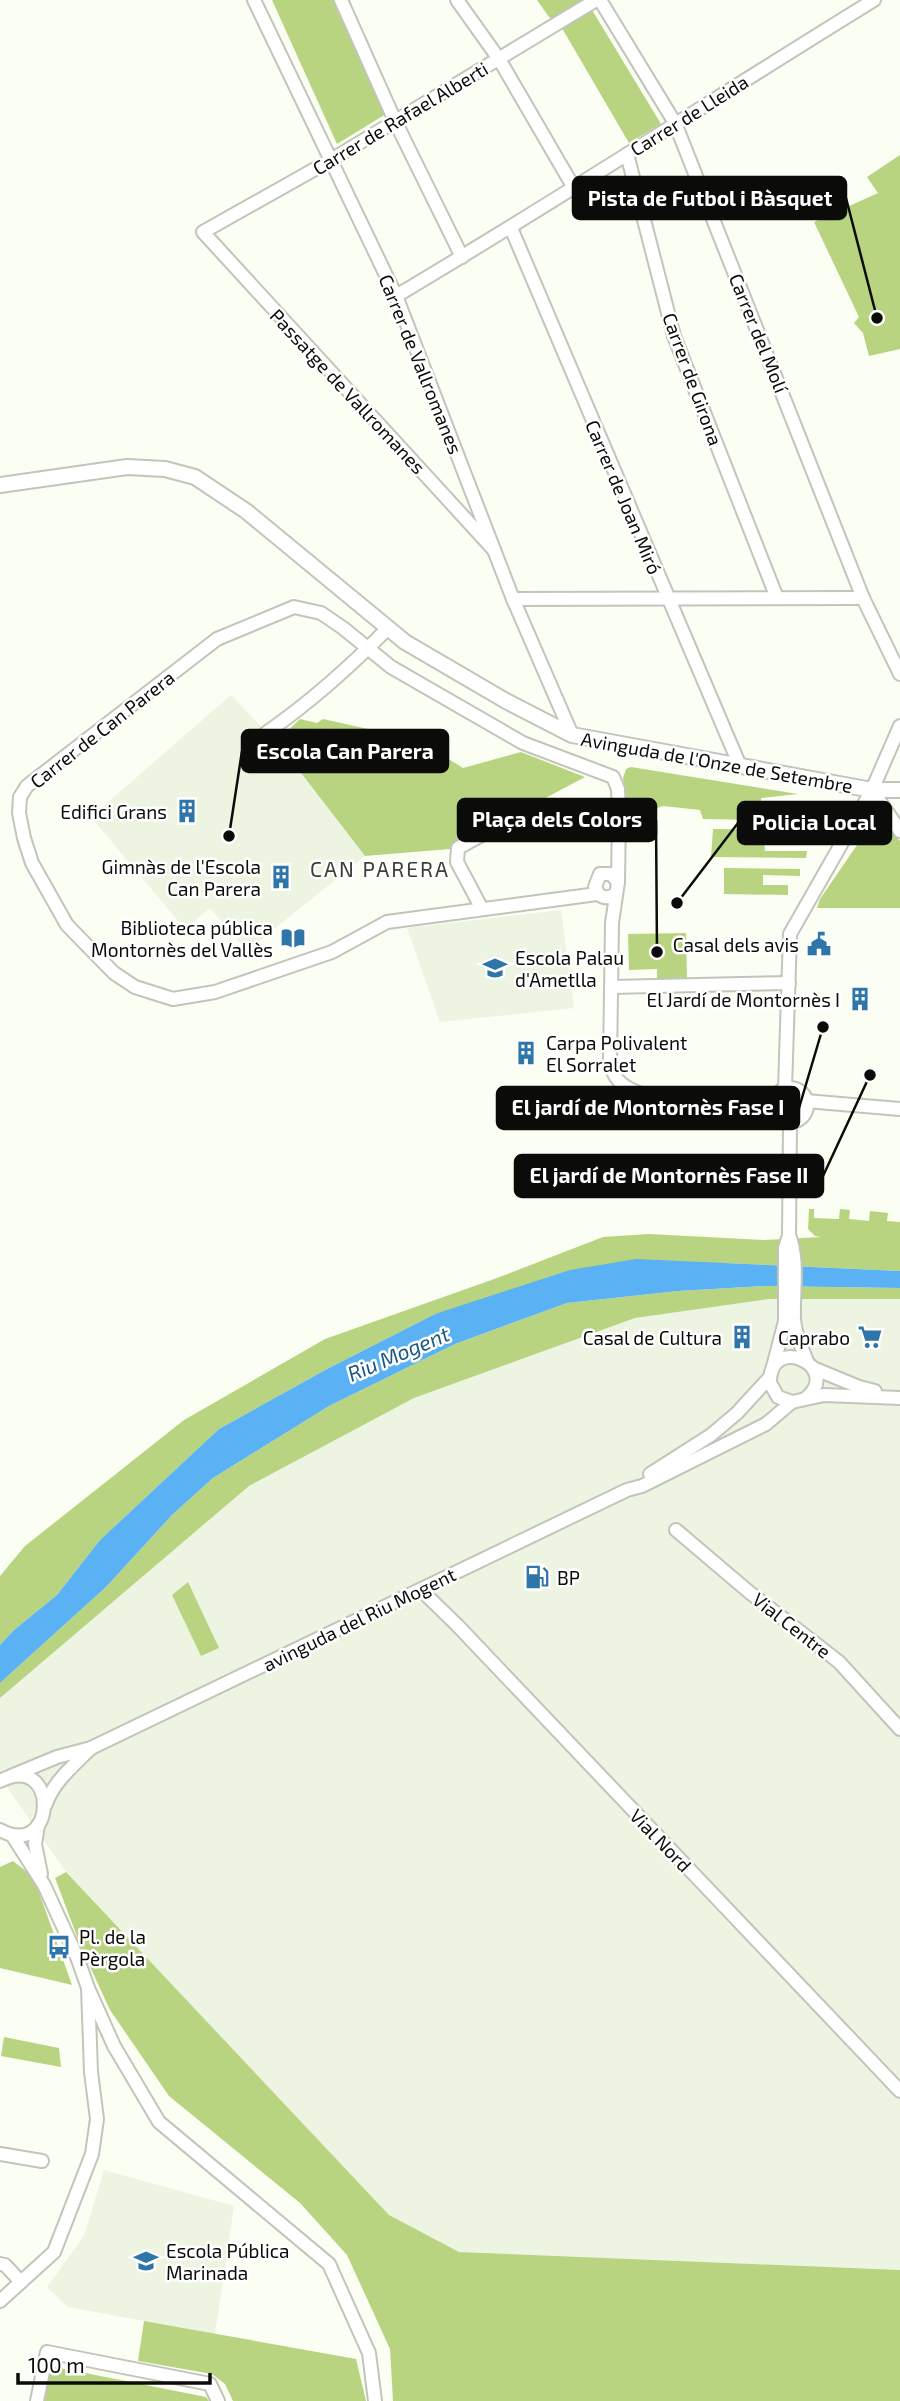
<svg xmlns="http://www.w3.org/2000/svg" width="900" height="2401" font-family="'Exo 2',sans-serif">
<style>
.built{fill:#edf4e2}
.green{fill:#b9d480}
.water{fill:#5ab1f4}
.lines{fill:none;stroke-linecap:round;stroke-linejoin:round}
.minor-casing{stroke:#c1c5bb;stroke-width:16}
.tertiary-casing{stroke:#c1c5bb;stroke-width:18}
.minor{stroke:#fff;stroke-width:12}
.tertiary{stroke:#fff;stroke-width:14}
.labels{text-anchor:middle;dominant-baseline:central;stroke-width:5;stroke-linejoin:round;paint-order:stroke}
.street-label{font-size:19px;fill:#0b0c09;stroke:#fff}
.poi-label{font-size:19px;fill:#0b0c09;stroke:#fff;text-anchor:end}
.neighbourhood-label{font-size:21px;letter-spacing:2px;fill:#3c3f36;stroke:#fff}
.water-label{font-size:21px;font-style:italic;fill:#185783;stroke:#fff}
.leader{fill:none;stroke:#0b0c09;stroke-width:2.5}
.callout-dot{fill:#0b0c09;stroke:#fff;stroke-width:2.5}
.callout{fill:#0b0c09;stroke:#0b0c09;stroke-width:2.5}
.callout-label{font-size:21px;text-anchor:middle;font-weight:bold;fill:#fff}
</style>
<rect width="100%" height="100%" fill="#fafef3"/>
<g class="built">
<path d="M231 695 297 765 365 856 247 951 210 908 185 929 91 817Z"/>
<path d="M561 910 574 1008 440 1022 407 928Z"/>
<path d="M769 1299H900V2270L459 2252 389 2215 66 1872 0 1777V1698L249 1486 414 1398 635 1318Z"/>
<path d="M104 2170 234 2206 215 2334 68 2307 47 2287 84 2236Z"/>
</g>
<g class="green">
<path d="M272 0H334L386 114 337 144Z"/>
<path d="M537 0H586L661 124 629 143 559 23 549 17Z"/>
<path d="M900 155V349L869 356 863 333 854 323 859 317 814 222 878 193 867 177Z"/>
<path d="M300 719 317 723 323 719 418 740 463 768 521 752 585 777 450 849 365 856 278 743V740Z"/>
<path d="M631 767 798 794 761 798 762 820 703 819 700 810 663 806 657 808 656 815H627L623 778 626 769Z"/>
<path d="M879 813 900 841V908H817L820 899Z"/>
<path d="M713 829 817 830V842L764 841 765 851H807L806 858 711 857Z"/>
<path d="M724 868 800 869V876L763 875V885H788V895L724 894Z"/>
<path d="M686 933 687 979H657V969L629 970 628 934Z"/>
<path d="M809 1209H814V1218L839 1219 840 1209 850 1210 849 1219 869 1221 870 1211 888 1213 887 1221 900 1222V1271L726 1263 435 1314 327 1369 219 1429 100 1540 57 1595 14 1630 0 1645V1576L25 1546 184 1420 325 1339 497 1278 603 1237 649 1234 764 1240 821 1237 815 1236 808 1229Z"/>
<path d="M764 1286 900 1288V1299H769L635 1318 414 1398 249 1486 0 1698V1683L106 1587 172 1515 213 1478 329 1406 455 1344 567 1303 678 1291Z"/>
<path d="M188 1582 219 1648 201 1656 172 1595Z"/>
<path d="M13 1861 31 1875 35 1881 72 1985 0 1968V1867Z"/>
<path d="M66 1872 389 2215 459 2252 900 2270V2401H393L390 2349 347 2255 300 2203 169 2096 110 2010 81 1947 55 1878Z"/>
<path d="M4 2037 59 2048 61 2067 1 2056Z"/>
<path d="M144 2321 356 2359 366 2401H233L225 2384 212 2374 138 2361Z"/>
<path d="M50 2366 206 2397 209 2401H44Z"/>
</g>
<path class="water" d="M636 1259 900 1271V1288L764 1286 678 1291 567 1303 455 1344 329 1406 213 1478 172 1515 106 1587 0 1683V1645L14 1630 57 1595 100 1540 219 1429 327 1369 435 1314 570 1270Z"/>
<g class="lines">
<g class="minor-casing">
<g id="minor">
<path d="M254 0 396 296 513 599 572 735"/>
<path d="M341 0 395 121 462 257"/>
<path d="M457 0 499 59 574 188"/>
<path d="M600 0 675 123 863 598 900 674"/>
<path d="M627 154 674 336 777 598"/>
<path d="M511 228 740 766"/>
<path d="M396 296C558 200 715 98 874 0"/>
<path d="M494 550 203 232 331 160 596 0"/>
<path d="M513 599 863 598"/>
<path d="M266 733C309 703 351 666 388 628"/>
<path d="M872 790 900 831"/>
<path d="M597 894 387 922 332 952 215 992 173 999 135 987 114 973 67 925 32 863 24 838 19 813 20 797 27 786 217 639 294 607 321 613 343 628 391 667 523 743 613 777 618 789 619 813 618 882 612 923 610 1062C613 1074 617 1082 628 1088 656 1105 738 1104 773 1106"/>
<path d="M616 894C606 900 599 898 595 887L600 874H611L618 882"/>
<path d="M482 909 457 862 458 848 516 816"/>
<path d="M611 987 789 983"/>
<circle cx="790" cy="1105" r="17"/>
<path d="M785 1089 790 934 872 790 900 726"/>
<path d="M806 1101 900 1109"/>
<path d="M789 1235C799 1261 793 1291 794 1319 795 1335 802 1347 807 1362"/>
<path d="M773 1367 785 1321V1248L789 1235 790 1122"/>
<path d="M813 1368 859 1387 875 1391"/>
<path d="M805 1399C845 1367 769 1332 770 1383L778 1397 792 1402 824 1395 900 1398"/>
<path d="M650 1474 711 1435 737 1413 770 1377"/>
<path d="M676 1530 749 1592 839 1662 900 1729"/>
<path d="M421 1590 457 1625 900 2091"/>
<path d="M11 1776 57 1757 91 1748 627 1490 642 1486 766 1424 792 1402"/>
<path d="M0 1781C59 1750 58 1861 0 1830"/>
<path d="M46 1804C53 1782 75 1764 91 1748"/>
<path d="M38 1825 35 1844 41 1874"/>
<path d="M88 1988 114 2046 159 2122 329 2264 369 2353 375 2401"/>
<path d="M0 2154 42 2161"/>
<path d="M0 2264 5 2265 21 2282"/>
<path d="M0 2301 54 2252 92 2154 97 2119 91 2072 88 1988 77 1957 44 1885 12 1835"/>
<path d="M37 2401 47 2352 210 2384 218 2401"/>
</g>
</g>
<g class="tertiary-casing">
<path id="tertiary" d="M0 485 127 467 165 469 195 477 246 511 405 642 506 701 572 735 872 790H900"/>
</g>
<use href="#minor" class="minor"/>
<use href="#tertiary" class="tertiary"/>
</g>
<defs>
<g id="building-bare" transform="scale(1.89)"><path d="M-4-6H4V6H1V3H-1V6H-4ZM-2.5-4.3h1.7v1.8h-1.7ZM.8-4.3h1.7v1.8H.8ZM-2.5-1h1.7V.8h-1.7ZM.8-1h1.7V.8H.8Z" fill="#2e75a9" stroke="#fff" stroke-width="2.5" paint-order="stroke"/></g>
<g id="library-bare" transform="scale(1.89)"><path d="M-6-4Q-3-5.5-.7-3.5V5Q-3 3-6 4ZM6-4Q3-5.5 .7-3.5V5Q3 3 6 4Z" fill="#2e75a9" stroke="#fff" stroke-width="2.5" paint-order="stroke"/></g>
<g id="civic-bare" transform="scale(1.89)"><path d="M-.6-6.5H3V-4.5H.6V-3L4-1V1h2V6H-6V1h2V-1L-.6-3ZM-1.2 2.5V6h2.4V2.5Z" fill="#2e75a9" stroke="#fff" stroke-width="2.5" paint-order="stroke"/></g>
<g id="school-bare" transform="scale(1.89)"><path d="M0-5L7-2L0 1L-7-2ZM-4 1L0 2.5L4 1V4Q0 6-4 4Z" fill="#2e75a9" stroke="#fff" stroke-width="2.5" paint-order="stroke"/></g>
<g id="supermarket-bare" transform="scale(1.89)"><path d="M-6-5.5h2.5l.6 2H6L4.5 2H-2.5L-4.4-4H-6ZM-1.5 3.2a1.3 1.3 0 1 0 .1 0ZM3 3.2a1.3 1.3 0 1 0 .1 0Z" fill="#2e75a9" stroke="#fff" stroke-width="2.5" paint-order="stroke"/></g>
<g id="fuel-bare" transform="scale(1.89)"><path d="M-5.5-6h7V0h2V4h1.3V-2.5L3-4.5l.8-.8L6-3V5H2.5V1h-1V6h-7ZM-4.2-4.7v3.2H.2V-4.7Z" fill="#2e75a9" stroke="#fff" stroke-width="2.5" paint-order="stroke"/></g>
<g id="bus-bare" transform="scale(1.89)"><path d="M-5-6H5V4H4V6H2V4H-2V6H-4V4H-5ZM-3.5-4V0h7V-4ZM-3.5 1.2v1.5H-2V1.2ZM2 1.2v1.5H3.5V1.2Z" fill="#2e75a9" stroke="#fff" stroke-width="2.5" paint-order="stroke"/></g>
</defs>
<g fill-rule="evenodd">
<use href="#building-bare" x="187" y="811"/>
<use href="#building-bare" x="281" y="877"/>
<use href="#library-bare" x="293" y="938"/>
<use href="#civic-bare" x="819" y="944"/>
<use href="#school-bare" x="495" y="968"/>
<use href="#building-bare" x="860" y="999"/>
<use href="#building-bare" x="526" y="1053"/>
<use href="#building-bare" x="742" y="1337"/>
<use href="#supermarket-bare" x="870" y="1337"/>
<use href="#fuel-bare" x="537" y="1577"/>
<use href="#bus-bare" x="59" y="1947"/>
<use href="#school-bare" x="146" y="2261"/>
</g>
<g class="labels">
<g class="street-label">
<text transform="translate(689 115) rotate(-32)">Carrer de Lleida</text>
<text transform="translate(400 118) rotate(-31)">Carrer de Rafael Alberti</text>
<text transform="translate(759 333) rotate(68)">Carrer del Molí</text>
<text transform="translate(421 364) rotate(68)">Carrer de Vallromanes</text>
<text transform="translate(693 379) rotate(70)">Carrer de Girona</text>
<text transform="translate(348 391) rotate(47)">Passatge de Vallromanes</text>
<text transform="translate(624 497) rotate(67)">Carrer de Joan Miró</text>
<text transform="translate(102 729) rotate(-38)">Carrer de Can Parera</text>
<text transform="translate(717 762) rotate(10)">Avinguda de l'Onze de Setembre</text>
<text transform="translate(359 1619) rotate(-26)">avinguda del Riu Mogent</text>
<text transform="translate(792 1625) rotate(38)">Vial Centre</text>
<text transform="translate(661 1840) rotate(46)">Vial Nord</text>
</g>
<g class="poi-label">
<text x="167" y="811">Edifici Grans</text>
<text x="261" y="866">Gimnàs de l'Escola<tspan x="261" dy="22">Can Parera</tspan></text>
<text x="273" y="927">Biblioteca pública<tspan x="273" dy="22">Montornès del Vallès</tspan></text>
<text x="799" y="944">Casal dels avis</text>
<text x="515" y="957" text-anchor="start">Escola Palau<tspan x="515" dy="22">d'Ametlla</tspan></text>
<text x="840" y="999">El Jardí de Montornès I</text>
<text x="546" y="1042" text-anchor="start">Carpa Polivalent<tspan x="546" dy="22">El Sorralet</tspan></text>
<text x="722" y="1337">Casal de Cultura</text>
<text x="850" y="1337">Caprabo</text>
<text x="557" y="1577" text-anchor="start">BP</text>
<text x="79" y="1936" text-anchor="start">Pl. de la<tspan x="79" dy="22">Pèrgola</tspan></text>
<text x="166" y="2250" text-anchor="start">Escola Pública<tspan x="166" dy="22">Marinada</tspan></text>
</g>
<g class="neighbourhood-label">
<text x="380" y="868">CAN PARERA</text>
</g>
<g class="water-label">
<text transform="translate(398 1353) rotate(-23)">Riu Mogent</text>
</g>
</g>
<path class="leader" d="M877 318L846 198M229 836L242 751M657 952L656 820M677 903L738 823M823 1027L799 1108M870 1075L823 1176"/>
<g class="callout-dot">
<circle cx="877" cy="318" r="7"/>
<circle cx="229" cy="836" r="7"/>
<circle cx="657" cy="952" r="7"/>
<circle cx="677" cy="903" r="7"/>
<circle cx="823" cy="1027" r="7"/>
<circle cx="870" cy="1075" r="7"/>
</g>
<g class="callout">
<rect x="573" y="177" width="273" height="42" rx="7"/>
<rect x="242" y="730" width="206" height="42" rx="7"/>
<rect x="458" y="799" width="198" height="42" rx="7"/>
<rect x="738" y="802" width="153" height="42" rx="7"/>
<rect x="497" y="1087" width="302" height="42" rx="7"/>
<rect x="515" y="1155" width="308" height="42" rx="7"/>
</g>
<g class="callout-label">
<text x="710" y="206">Pista de Futbol i Bàsquet</text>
<text x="345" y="759">Escola Can Parera</text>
<text x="557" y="827">Plaça dels Colors</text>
<text x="814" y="830">Policia Local</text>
<text x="648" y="1115">El jardí de Montornès Fase I</text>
<text x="669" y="1183">El jardí de Montornès Fase II</text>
</g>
<path d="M18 2373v10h192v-10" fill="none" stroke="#0b0c09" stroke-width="3.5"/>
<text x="28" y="2373" font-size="21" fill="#0b0c09" stroke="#ffffff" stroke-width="5" paint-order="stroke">100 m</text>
</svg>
